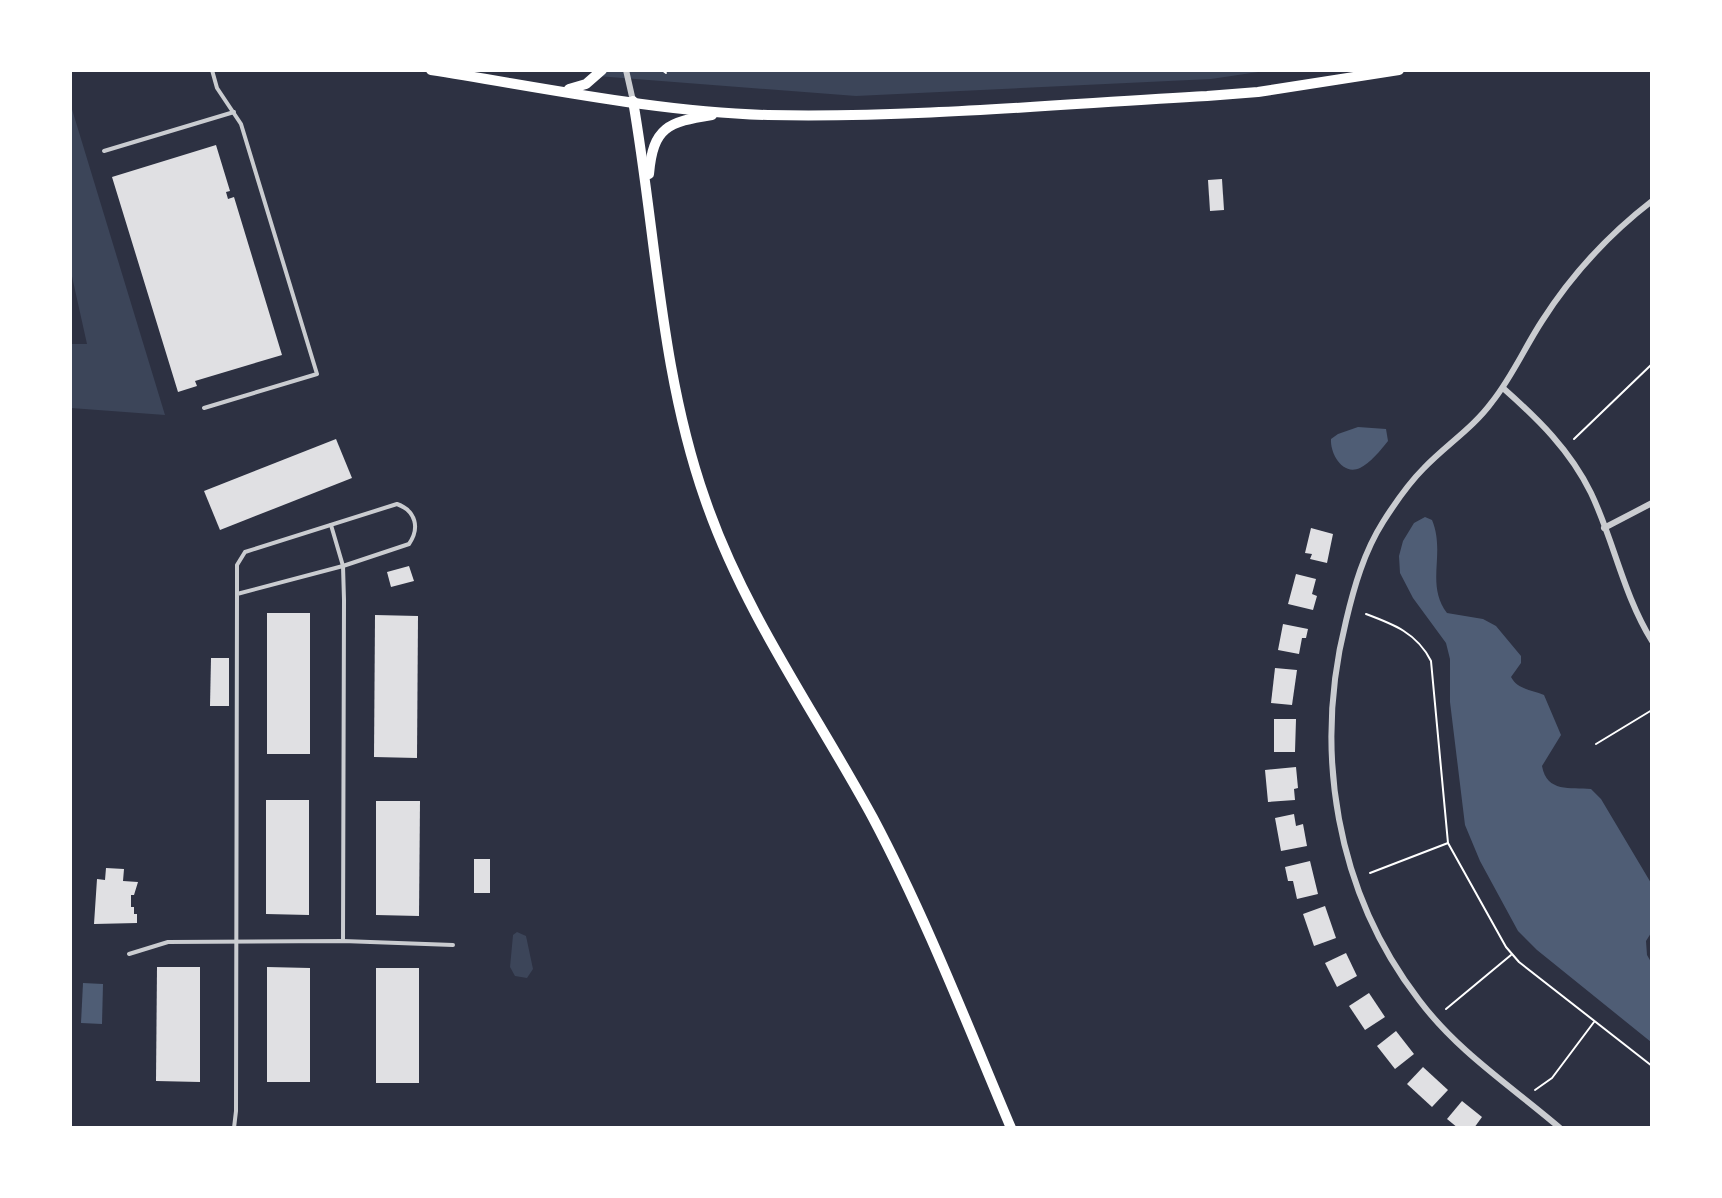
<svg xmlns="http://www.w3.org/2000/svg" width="1722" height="1198" font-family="'Roboto Condensed',sans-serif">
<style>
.green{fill:#3c4559}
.water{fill:#4f5d75}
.building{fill:#e0e0e3}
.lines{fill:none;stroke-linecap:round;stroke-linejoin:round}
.path{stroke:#fff;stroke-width:2}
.service{stroke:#caccd0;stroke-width:4}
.minor{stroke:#caccd0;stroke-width:6}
.secondary{stroke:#fff;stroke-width:10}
</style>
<rect width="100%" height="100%" fill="#2d3142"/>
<g class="green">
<path d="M596 71H1265L1211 79 856 96 597 76Z"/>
<path d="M71 106 165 415 71 408V344H87L71 272Z"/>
<path d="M517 932 526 936 533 969 527 978 515 976 510 967 513 935Z"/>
</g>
<g class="water">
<path d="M1358 427 1386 429 1388 441C1381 450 1370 463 1360 468 1342 476 1330 453 1331 439L1338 434Z"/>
<path d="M1425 517 1432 520C1446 554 1425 584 1447 613L1483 619 1496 626 1521 656V663L1511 677C1518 690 1531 689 1544 695L1561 735 1542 766C1547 793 1570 787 1591 789L1601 799 1651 883V933L1646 941 1647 955 1651 962V1042L1537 950 1518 931 1480 861 1465 825 1450 702V659L1446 643 1413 598 1400 573 1399 556 1403 541 1414 523Z"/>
<path d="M83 983 103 984 102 1024 81 1023Z"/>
</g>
<g class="building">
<path d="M216 145 230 191 226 192 228 199 234 197 282 355 195 381 197 386 178 392 112 177Z"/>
<path d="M1222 179 1224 210 1210 211 1208 180Z"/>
<path d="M336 439 352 478 220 530 204 491Z"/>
<path d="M1311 528 1333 534 1327 563 1310 559 1312 554 1305 553Z"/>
<path d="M409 566 414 581 391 587 387 572Z"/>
<path d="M1296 574 1316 579 1312 594 1317 596 1313 610 1288 604Z"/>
<rect x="267" y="613" width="43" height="141"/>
<path d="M375 615 418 616 417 758 374 757Z"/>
<path d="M1283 624 1308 629 1306 638H1302L1299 654 1278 650Z"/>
<path d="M211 658H229V706H210Z"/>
<path d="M1275 668 1297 670 1292 705 1271 703Z"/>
<path d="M1274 719H1296L1295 752H1274Z"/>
<path d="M1296 767 1298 788 1294 789 1295 800 1268 802 1265 770Z"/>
<path d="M266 800H309V915L266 914Z"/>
<path d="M376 801H420L419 916 376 915Z"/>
<path d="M1294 814 1296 826 1303 824 1307 846 1281 851 1275 818Z"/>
<rect x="474" y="859" width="16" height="34"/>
<path d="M1310 861 1318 894 1297 899 1293 881H1288L1285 867Z"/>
<path d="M106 868 124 869 123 881 138 882 134 895H131V907H134V914H137V923L94 924 97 879 105 880Z"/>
<path d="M1325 906 1336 938 1314 946 1303 914Z"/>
<path d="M1346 953 1357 976 1337 987 1325 963Z"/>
<path d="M157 967H200V1082L156 1081Z"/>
<path d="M267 967 310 968V1082H267Z"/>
<rect x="376" y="968" width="43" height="115"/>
<path d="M1369 993 1385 1017 1365 1030 1349 1006Z"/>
<path d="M1396 1031 1414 1054 1395 1069 1377 1046Z"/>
<path d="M1423 1067 1448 1090 1432 1107 1407 1084Z"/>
<path d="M1462 1101 1482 1117 1474 1128H1458L1447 1119Z"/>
</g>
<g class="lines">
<g class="path">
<path d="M662 70 666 73"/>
<path d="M1574 439 1652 364"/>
<path d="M1366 614C1393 624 1417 633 1431 661L1448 843 1506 947 1519 962 1652 1066"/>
<path d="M1596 744 1652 710"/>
<path d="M1370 873 1448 843"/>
<path d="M1446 1009 1511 955"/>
<path d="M1535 1090 1552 1078 1594 1022"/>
</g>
<g class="service">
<path d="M104 151 234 112"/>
<path d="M204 408 317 374 241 124 217 88 212 70"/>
<path d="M331 525 343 566 344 600 343 941"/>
<path d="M129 954 168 942 343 941 453 945"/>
<path d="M234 1128 236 1111 237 594V565L245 552 397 504C416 511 420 528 409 544L343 566 237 594"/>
</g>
<g class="minor">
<path d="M626 70 633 101"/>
<path d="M1503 388C1538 419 1570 450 1591 493 1614 541 1623 594 1652 641"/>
<path d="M1604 528 1652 503"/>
<path d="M1560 1128C1511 1086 1458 1052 1419 1000 1336 892 1313 752 1346 621 1354 587 1364 552 1383 522 1395 503 1408 484 1424 468 1446 445 1473 428 1492 402 1512 377 1525 347 1542 321 1572 274 1608 235 1652 201"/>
</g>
<g class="secondary">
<path d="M431 70C540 87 657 112 768 115 914 118 1061 104 1207 96L1258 92 1399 70"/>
<path d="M569 89 586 84 602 70"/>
<path d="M633 101C656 233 660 371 705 499 744 613 816 713 873 818 926 918 967 1024 1011 1128"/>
<path d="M649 174C653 127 668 122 712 115"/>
</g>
</g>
<rect width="1722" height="1198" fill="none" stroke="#ffffff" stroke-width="144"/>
</svg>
